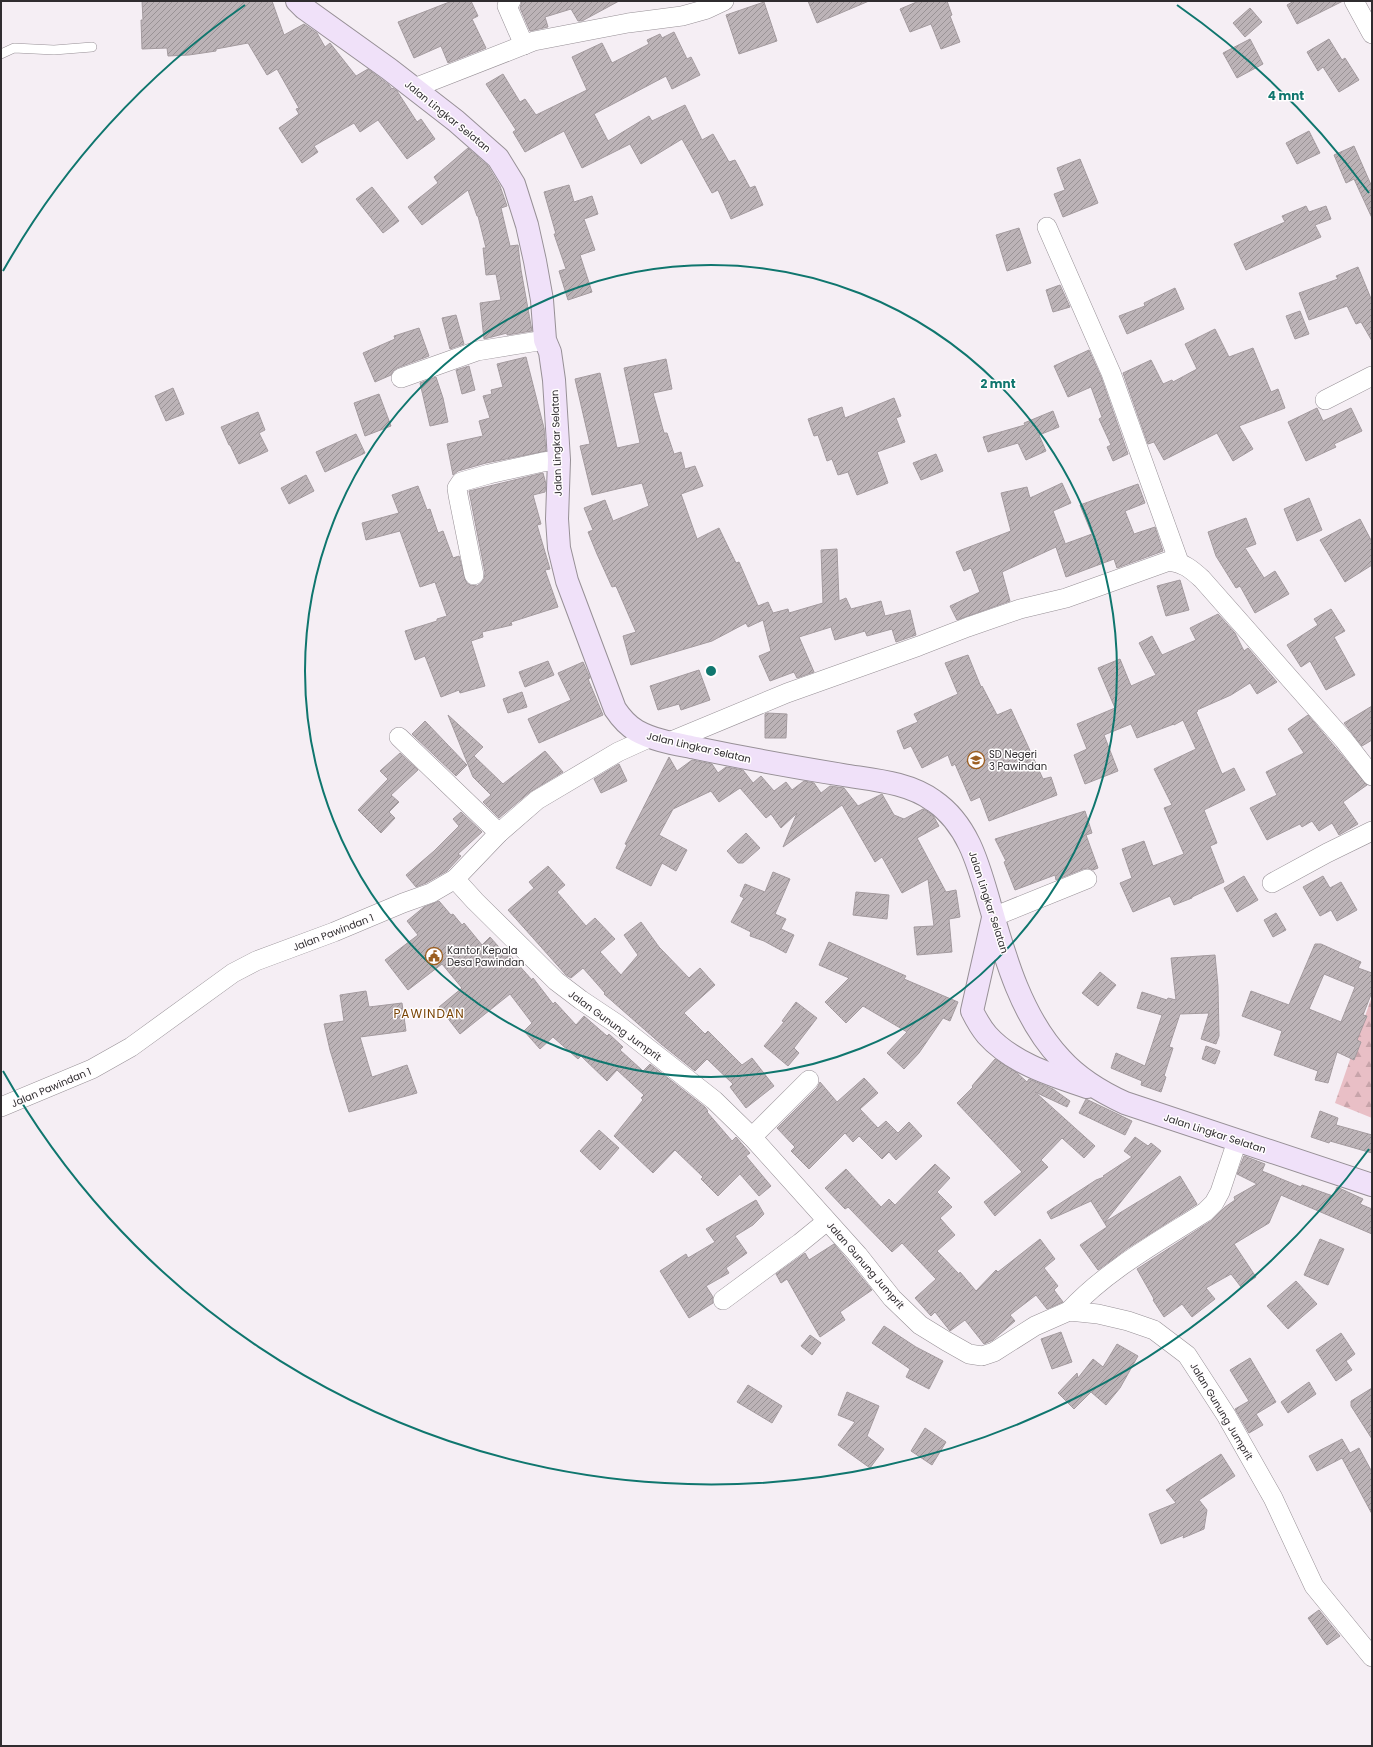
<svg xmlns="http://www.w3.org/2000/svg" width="1373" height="1747" font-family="Poppins,sans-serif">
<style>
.forest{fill:url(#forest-firs)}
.building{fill:url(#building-hatch);stroke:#a49b9f;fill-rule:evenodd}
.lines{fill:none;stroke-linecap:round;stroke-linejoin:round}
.lane-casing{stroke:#979096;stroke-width:10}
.street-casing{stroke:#979096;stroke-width:20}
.secondary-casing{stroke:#979096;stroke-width:24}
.lane{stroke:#fff;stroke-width:9}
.street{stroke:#fff;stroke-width:19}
.secondary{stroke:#f0e1f9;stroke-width:22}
.ring{fill:none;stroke:#0f766e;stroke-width:2}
.labels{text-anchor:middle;stroke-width:3;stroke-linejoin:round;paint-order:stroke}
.street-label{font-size:10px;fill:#2f2c2f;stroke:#fffdfe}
.poi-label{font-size:10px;fill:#2f2c2f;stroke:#fffdfe;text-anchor:start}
.quarter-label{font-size:12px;letter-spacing:1px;fill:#794404;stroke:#fffdfe}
.centre{fill:#0f766e;stroke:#fffdfe;stroke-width:2}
.ring-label{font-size:12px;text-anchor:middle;font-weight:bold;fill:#0f766e;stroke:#fffdfe;stroke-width:3;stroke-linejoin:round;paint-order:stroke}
</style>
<defs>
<pattern id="forest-firs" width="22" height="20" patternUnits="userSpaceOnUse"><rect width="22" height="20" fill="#e9bfc6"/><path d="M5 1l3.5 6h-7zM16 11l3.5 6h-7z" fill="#c8a4aa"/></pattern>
<pattern id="building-hatch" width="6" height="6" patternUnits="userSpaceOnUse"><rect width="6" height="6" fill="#bcb3b7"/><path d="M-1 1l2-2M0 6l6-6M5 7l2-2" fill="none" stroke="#999295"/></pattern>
</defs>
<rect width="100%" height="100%" fill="#f5eef4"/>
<!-- forest -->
<polygon class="forest" points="1372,996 1372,1118 1335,1103"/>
<!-- building -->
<g class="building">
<polygon points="142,1 272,1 284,35 304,24 317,33 325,47 330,43 356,76 368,69 389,85 392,89 393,88 397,91 417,122 421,119 435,139 407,159 378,120 360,132 354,123 314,146 318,152 302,163 279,128 299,114 296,109 299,108 277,69 267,75 248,43 216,49 216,51 189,55 168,56 167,48 142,49 141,20 143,20"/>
<polygon points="452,1 471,1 478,16 472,19 486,48 448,63 441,46 414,58 398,22"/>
<polygon points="522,1 619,1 582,21 578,21 571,9 545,17 548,27 530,31 520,8"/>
<polygon points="808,1 869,1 817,23"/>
<polygon points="919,1 947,1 952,15 950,16 960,42 941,49 931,24 910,32 900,9"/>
<polygon points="1294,1 1343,1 1297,24 1287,5"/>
<polygon points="764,2 777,41 739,54 726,15"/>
<polygon points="1250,8 1262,22 1245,37 1233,23"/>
<polygon points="674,32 687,59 691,57 700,75 672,89 666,76 594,114 608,141 649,116 652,121 685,105 702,140 713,134 729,162 735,160 750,188 755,186 763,205 731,219 718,190 712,193 682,139 641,164 630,144 582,168 564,131 525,152 513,132 516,130 486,84 503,74 520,102 525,99 536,115 587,90 572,57 602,43 612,63 649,44 647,40 660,34 662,38"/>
<polygon points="1250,39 1263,64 1237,78 1223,53"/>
<polygon points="1329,39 1342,60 1345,58 1359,80 1339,92 1323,67 1318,71 1307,52"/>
<polygon points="1309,131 1320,153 1297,164 1286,143"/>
<polygon points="1354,146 1372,187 1372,218 1354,179 1346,183 1334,155"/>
<polygon points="468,148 488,166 500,186 507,206 501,208 510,246 518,245 521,270 532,331 507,335 507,333 484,339 480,303 501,300 496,274 486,275 483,248 486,248 478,216 477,216 468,190 422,225 408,207 438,183 434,177"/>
<polygon points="1080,159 1098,203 1063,217 1054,194 1065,190 1057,168"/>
<polygon points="569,185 574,202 592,196 598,214 584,219 595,250 580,255 592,292 568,300 559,271 566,269 554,234 556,234 544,192"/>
<polygon points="372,187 399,221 383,233 356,199"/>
<polygon points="1306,206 1309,212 1326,206 1331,219 1315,225 1321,237 1246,270 1234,244 1285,222 1282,216"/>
<polygon points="1019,228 1031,263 1007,271 996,235"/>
<polygon points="1358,267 1372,301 1372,341 1361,322 1356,324 1347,306 1309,320 1299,293 1338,279 1336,276"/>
<polygon points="1060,285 1070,307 1053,312 1046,290"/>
<polygon points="1175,288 1184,309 1127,334 1119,316 1145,306 1144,303"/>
<polygon points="1300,311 1309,334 1295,339 1286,316"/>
<polygon points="456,315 464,344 450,349 442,318"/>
<polygon points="419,328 429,356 397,368 393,371 391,375 375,382 363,353 395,339 394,336"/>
<polygon points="1215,329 1229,357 1253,348 1271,392 1278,389 1285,408 1239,426 1253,449 1233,461 1217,433 1164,460 1154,442 1148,444 1123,373 1151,360 1163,384 1172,380 1173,382 1197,369 1185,344"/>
<polygon points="1089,350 1101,377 1128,454 1113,461 1107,447 1111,445 1099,419 1102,417 1091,387 1068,397 1054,366"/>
<polygon points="526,357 544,428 546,451 486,463 458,471 453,475 447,444 483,436 479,421 490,418 483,396 492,394 491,390 503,387 497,364"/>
<polygon points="666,359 672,389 653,393 664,433 667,433 674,454 681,452 685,469 695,466 703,486 681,494 697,539 719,528 736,563 739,562 758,606 768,602 773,613 788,609 789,613 823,603 821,550 837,549 839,601 846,598 851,609 881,601 885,616 910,610 916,635 896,642 892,629 867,636 865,631 835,640 831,627 799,637 814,672 797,678 794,672 770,681 759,656 771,651 763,620 748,627 746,623 712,641 631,665 623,636 636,632 616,586 612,587 597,554 588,532 593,530 584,508 605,500 613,521 649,506 642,483 592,495 580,446 590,444 575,379 600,373 617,448 640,443 624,368"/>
<polygon points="469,366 475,390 462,394 456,370"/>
<polygon points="436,377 443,398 448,422 430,426 420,383"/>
<polygon points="173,388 184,414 166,421 155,396"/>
<polygon points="379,394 391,426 365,436 354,403"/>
<polygon points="894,398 901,416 896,418 905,442 877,452 888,483 857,495 848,472 838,475 832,459 827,461 818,435 814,436 808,419 842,407 845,418"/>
<polygon points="1317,408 1323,421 1351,408 1362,431 1334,444 1336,447 1306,461 1288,422"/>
<polygon points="1053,411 1059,427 1039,435 1046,451 1026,460 1018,443 988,452 983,437 1025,425 1024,423"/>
<polygon points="258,412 265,430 259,433 268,451 239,464 230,445 229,445 221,427"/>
<polygon points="356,434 365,453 325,472 316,452"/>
<polygon points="936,454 943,471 921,480 913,463"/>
<polygon points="543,473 546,484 545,492 533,495 541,524 537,525 550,569 545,570 558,607 511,622 512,625 482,632 483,637 471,641 485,686 460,693 459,690 441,697 425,656 415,660 405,631 437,621 437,619 447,616 435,582 420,587 400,531 366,540 362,523 399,513 392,495 418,486 427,510 430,509 438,533 443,531 453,558 459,556 466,582 470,585 477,586 481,583 484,579 485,573 469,491"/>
<polygon points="306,475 314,491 289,504 281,488"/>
<polygon points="1062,483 1071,503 1053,511 1065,543 1062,545 1092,534 1080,505 1138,484 1145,503 1125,511 1134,534 1155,527 1163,551 1117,568 1114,559 1066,577 1056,547 1002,572 1010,601 957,620 950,606 980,592 971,568 964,571 956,552 1011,531 1001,493 1027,487 1030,498"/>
<polygon points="1309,498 1322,530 1297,541 1284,509"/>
<polygon points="1246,518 1256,544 1245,548 1264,578 1275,571 1289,594 1255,613 1240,586 1236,588 1216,556 1208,532"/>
<polygon points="1360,519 1372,542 1372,565 1345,582 1320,540"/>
<polygon points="1180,580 1189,610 1166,616 1157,586"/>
<polygon points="1331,609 1345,631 1334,637 1355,675 1326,690 1310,661 1301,667 1287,645 1318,625 1314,619"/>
<polygon points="1218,614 1235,633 1244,651 1248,648 1277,682 1257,694 1250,683 1231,695 1197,710 1198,711 1196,712 1222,774 1234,768 1245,790 1204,810 1217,843 1210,846 1224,882 1192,897 1192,898 1174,905 1170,896 1133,912 1120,883 1132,878 1122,849 1144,841 1153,866 1184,854 1164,808 1172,805 1154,769 1196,749 1183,720 1174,725 1174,724 1137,738 1131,724 1104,735 1118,771 1085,784 1074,755 1087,749 1077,724 1115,708 1098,668 1120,659 1131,686 1156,675 1139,643 1152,636 1162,655 1196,640 1190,628"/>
<polygon points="968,655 981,687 982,686 997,715 1011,709 1043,779 1051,777 1057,795 989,821 980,797 971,801 955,764 952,766 948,755 922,768 911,746 904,749 897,731 918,722 914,714 958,694 945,663"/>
<polygon points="548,661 554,675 525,687 519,672"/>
<polygon points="583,662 590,678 588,679 603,715 539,743 528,719 571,700 558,673"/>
<polygon points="699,670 710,700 681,710 679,704 658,710 650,686"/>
<polygon points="522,692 527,707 508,713 503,699"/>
<polygon points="1372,706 1372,740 1362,746 1344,723"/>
<polygon points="767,713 787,714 786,738 765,738 765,714"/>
<polygon points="448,715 483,747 474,756 503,784 545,751 563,772 530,792 499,818 483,802 491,795 473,777"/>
<polygon points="1308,715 1367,785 1343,802 1358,824 1339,835 1332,823 1319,831 1312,821 1302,827 1300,824 1267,840 1250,808 1277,795 1266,772 1304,753 1288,729"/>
<polygon points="425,721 467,765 456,776 412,734"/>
<polygon points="400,753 418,770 391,795 399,802 389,812 395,818 381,833 358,810 388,779 380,771"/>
<polygon points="669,757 677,771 692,760 712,764 718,773 726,767 743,770 753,783 761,776 774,791 786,782 792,790 804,781 814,783 821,793 830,786 844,788 858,806 882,794 894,815 904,819 923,809 927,811 934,817 939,826 917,838 946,892 956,890 960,917 949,919 952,952 917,955 914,927 934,926 928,879 902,893 882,857 875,862 842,805 783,847 797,813 781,828 771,814 766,818 740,788 719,802 711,791 673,809 659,835 687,850 676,871 662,863 651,886 616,868 627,845 625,844"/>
<polygon points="619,764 627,781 601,793 594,779"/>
<polygon points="1085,811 1092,833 1086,835 1098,868 1093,870 1088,868 1083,869 1056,880 1055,875 1015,890 1004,862 1006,861 995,839"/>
<polygon points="461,812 482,832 458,854 461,856 447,871 426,883 416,887 406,875 434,851 459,826 453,819"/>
<polygon points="746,833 760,848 743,863 738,863 727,851"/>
<polygon points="548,866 565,885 557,892 586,926 595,918 615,939 600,952 621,975 638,955 624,935 641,922 659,947 689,978 700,968 715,985 684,1013 705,1034 708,1031 742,1065 752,1058 774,1086 746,1108 730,1087 733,1084 707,1059 695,1071 661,1044 604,994 605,993 583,968 571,978 566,975 508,910 534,888 529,882"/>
<polygon points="773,872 790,879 775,914 786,919 781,929 794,935 786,953 764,941 750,936 751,932 731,922 744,898 740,896 745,884 765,892"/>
<polygon points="1244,876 1258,900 1237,912 1224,888"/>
<polygon points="1323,876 1330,888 1341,882 1357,910 1337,921 1331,910 1320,916 1303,887"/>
<polygon points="856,892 889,895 887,919 853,915"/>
<polygon points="439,901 451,915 453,914 462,925 464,923 482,945 490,937 506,955 508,953 532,980 533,978 553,1004 555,1002 576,1025 584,1016 607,1036 609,1034 623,1047 620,1050 643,1071 650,1064 705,1107 708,1111 707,1112 732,1141 736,1137 750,1153 746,1156 771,1186 759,1196 740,1174 718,1196 701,1179 703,1177 675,1150 653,1173 614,1136 643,1100 641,1098 644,1095 617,1070 607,1081 581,1056 578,1059 553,1037 540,1049 524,1031 532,1023 510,994 460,1034 439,1007 462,988 442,964 408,990 385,960 418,935 407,921 424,907"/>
<polygon points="1276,913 1286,930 1273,937 1264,920"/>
<polygon points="829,942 906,976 904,979 958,1002 950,1021 943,1018 919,1053 904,1069 887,1053 907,1032 863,1006 846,1023 825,1002 849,978 819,965"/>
<path d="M1315,944H1321L1361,962L1358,968L1372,973V992L1363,1015L1367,1016L1357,1040L1361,1042L1354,1060L1337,1052L1328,1083L1315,1080L1318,1071L1274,1055L1282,1031L1242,1016L1251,991L1289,1005ZM1324,974L1355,987L1341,1022L1309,1009Z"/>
<polygon points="1215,955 1218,986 1219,1036 1216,1044 1201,1039 1209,1013 1180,1014 1169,1047 1173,1048 1164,1076 1166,1077 1161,1092 1141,1085 1142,1081 1111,1068 1116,1053 1145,1066 1162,1015 1137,1008 1142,992 1167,1000 1168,998 1176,1000 1171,958"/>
<polygon points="1100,972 1116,985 1098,1006 1082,993"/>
<polygon points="366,991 369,1007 402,1003 406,1031 360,1037 372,1077 407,1065 417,1093 349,1112 330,1050 324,1024 344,1021 340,995"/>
<polygon points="796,1002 817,1018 794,1048 799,1053 788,1066 764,1046 784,1022 782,1021"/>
<polygon points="1206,1046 1220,1051 1215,1064 1202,1059"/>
<polygon points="995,1059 1016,1072 1027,1082 1029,1079 1053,1089 1070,1101 1067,1107 1035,1092 1095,1146 1084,1158 1062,1138 1041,1160 1048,1167 995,1216 984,1202 1022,1172 957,1103 973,1087 972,1086"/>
<polygon points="864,1078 878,1093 860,1109 878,1128 886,1121 898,1133 909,1122 922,1136 896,1160 889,1152 882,1159 859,1136 853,1142 845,1133 809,1169 791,1151 795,1147 777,1128 817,1088 820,1082 837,1102"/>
<polygon points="1086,1099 1132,1121 1125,1135 1079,1113"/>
<polygon points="1320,1111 1338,1118 1336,1125 1372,1135 1372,1153 1330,1141 1329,1143 1311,1137"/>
<polygon points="599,1130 619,1148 600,1170 580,1151"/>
<polygon points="1135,1137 1148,1146 1151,1143 1161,1151 1105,1222 1180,1176 1197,1204 1128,1248 1098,1270 1080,1245 1107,1227 1091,1201 1051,1219 1047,1212 1096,1180 1104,1177 1103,1176 1132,1157 1124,1151"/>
<polygon points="1244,1156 1265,1164 1262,1171 1301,1187 1302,1185 1333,1196 1337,1187 1363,1199 1360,1204 1372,1209 1372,1234 1281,1195 1269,1223 1234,1244 1256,1277 1241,1287 1231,1274 1206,1288 1215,1299 1192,1317 1182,1304 1164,1317 1153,1300 1154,1299 1137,1269 1211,1221 1225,1207 1235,1200 1234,1197 1257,1184 1237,1174"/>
<polygon points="935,1164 950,1178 937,1192 952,1207 940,1218 955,1235 937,1251 959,1274 960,1272 976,1291 996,1270 998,1272 1040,1239 1055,1259 1044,1268 1058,1286 1054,1290 1063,1302 1047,1309 1036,1295 1010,1315 1015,1321 993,1340 984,1344 965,1320 950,1331 935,1312 931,1316 915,1298 936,1279 902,1243 892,1252 848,1207 845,1209 825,1188 846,1169 881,1207 889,1199 895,1205"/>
<polygon points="756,1200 764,1214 753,1225 735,1236 747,1253 726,1268 729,1273 706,1286 713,1297 713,1303 689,1318 660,1271 686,1254 688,1258 715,1242 706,1229"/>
<polygon points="1320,1239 1344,1249 1328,1285 1304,1275"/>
<polygon points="834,1244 872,1290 840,1312 845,1320 820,1337 787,1279 781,1283 776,1274 805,1253 809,1260"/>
<polygon points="1296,1281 1317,1304 1288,1329 1267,1306"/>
<polygon points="884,1326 916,1347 943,1361 929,1389 906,1377 910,1369 872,1343"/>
<polygon points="1061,1332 1072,1362 1052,1369 1041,1339"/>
<polygon points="1341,1333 1355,1354 1346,1361 1352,1370 1336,1381 1316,1350"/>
<polygon points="810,1335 821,1343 812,1355 801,1346"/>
<polygon points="1117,1344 1138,1356 1120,1388 1106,1405 1091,1392 1074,1409 1058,1393 1077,1373 1078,1378 1093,1359 1103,1367"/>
<polygon points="1250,1358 1276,1402 1256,1414 1263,1425 1249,1433 1235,1409 1249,1401 1230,1370"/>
<polygon points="1309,1382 1316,1394 1288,1413 1281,1402"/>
<polygon points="748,1385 782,1406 772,1423 737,1402"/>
<polygon points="1372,1388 1372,1439 1351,1406 1351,1401"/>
<polygon points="847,1392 879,1406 867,1436 884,1449 870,1468 838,1445 855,1422 838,1415"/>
<polygon points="925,1428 946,1442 932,1465 911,1451"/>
<polygon points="1342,1439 1350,1453 1359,1448 1372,1472 1372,1514 1342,1458 1317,1471 1309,1456"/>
<polygon points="1221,1454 1235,1476 1199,1500 1207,1510 1204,1529 1183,1538 1184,1535 1161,1544 1149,1514 1176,1503 1166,1490"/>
<polygon points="1319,1610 1340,1636 1327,1645 1308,1618"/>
</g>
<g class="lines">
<!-- lane casing -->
<g class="lane-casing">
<polyline id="lane" points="1,54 14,48 54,50 92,47"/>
</g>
<!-- street casing -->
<g class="street-casing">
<g id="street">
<polyline points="511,1 507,6 524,45"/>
<polyline points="1354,1 1372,34"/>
<polyline points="414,88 534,41 628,23 682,16 707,9 724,1"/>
<polyline points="1047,227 1111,373 1179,562"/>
<polyline points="401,378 477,351 545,340"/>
<polyline points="1325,400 1372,376"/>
<polyline points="474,575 458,495 457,488 461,482 489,474 543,462 559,460"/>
<polyline points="399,737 499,833"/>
<path d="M669,742L787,693L919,646L968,627L1020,609L1066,598L1169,561C1184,563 1191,569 1202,579L1344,740L1372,776"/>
<polyline points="455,879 475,901 556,981 581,1000 617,1024 714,1100 752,1137 858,1255 892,1298 920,1325 946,1341 969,1354 982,1356 994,1352 1035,1326 1069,1311 1098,1314 1128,1321 1154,1330 1187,1355 1226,1415 1273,1498 1314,1586 1372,1657"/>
<polyline points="1272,883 1327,853 1372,831"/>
<polyline points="993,917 1087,879"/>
<polyline points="1,1107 92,1069 131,1047 233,973 256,961 334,932 403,903 431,893 455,879 499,833 537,800 618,752 651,737"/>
<polyline points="752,1137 809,1080"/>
<polyline points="723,1300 800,1243 827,1221"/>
<path d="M1069,1311C1107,1270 1158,1242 1205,1212L1214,1203L1220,1192L1237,1141"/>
</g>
</g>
<!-- secondary casing -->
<g class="secondary-casing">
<g id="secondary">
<path d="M297,1L304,8L389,69L456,121L498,158L514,184L527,225L535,261L542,300L545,340L550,352L554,380L559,460L557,519L559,548L567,581L615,709C621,718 628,726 637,731C655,741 677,744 696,748C744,758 794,767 843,775C873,780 908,782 934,801C969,825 979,867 990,905C1005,958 1022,1018 1061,1059C1079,1079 1101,1092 1125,1103L1372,1185"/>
<path d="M993,918L972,1011C976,1019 981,1028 987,1035C1012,1063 1051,1075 1087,1087"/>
</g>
</g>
<!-- lane -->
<use href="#lane" class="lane"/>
<!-- street -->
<use href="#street" class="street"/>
<!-- secondary -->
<use href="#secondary" class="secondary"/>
</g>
<!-- distance rings -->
<g class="ring">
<circle cx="711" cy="671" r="406"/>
<path d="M1369 1149A813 813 0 0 1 3 1071M3 271A813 813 0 0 1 245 5M1177 5A813 813 0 0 1 1369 193"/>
</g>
<!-- icons -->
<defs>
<g id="school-ring" transform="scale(0.9)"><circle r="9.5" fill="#fffdfe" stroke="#9c5f22" stroke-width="1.5"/><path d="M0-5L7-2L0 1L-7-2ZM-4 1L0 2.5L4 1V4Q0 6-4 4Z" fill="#9c5f22"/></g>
<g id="civic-ring" transform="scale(0.9)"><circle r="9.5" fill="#fffdfe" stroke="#9c5f22" stroke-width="1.5"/><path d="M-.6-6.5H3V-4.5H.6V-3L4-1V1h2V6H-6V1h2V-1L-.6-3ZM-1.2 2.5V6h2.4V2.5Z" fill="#9c5f22"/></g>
</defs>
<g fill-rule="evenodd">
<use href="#school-ring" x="976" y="760"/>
<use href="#civic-ring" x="434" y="956"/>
</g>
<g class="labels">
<!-- street labels -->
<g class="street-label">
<text transform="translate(448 116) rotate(39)" y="4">Jalan Lingkar Selatan</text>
<text transform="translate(556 443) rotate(-92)" y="4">Jalan Lingkar Selatan</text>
<text transform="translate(699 747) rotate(13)" y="4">Jalan Lingkar Selatan</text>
<text transform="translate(989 902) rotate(72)" y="4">Jalan Lingkar Selatan</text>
<text transform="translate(333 932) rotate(-21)" y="4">Jalan Pawindan 1</text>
<text transform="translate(615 1025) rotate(36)" y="4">Jalan Gunung Jumprit</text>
<text transform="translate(51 1087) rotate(-23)" y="4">Jalan Pawindan 1</text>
<text transform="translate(1215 1133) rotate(18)" y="4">Jalan Lingkar Selatan</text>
<text transform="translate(866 1265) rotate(49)" y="4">Jalan Gunung Jumprit</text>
<text transform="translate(1222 1411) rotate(59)" y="4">Jalan Gunung Jumprit</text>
</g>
<!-- poi labels -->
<g class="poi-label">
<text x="989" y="758">SD Negeri<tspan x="989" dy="12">3 Pawindan</tspan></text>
<text x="447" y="954">Kantor Kepala<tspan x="447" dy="12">Desa Pawindan</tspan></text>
</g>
<!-- quarter labels -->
<g class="quarter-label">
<text x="429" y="1018">PAWINDAN</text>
</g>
</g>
<circle cx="711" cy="671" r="6" class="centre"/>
<g class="ring-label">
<text x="1286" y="100">4 mnt</text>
<text x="998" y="388">2 mnt</text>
</g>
<!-- border -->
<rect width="1373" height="1747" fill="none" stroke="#2f2c2f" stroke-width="4"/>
</svg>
